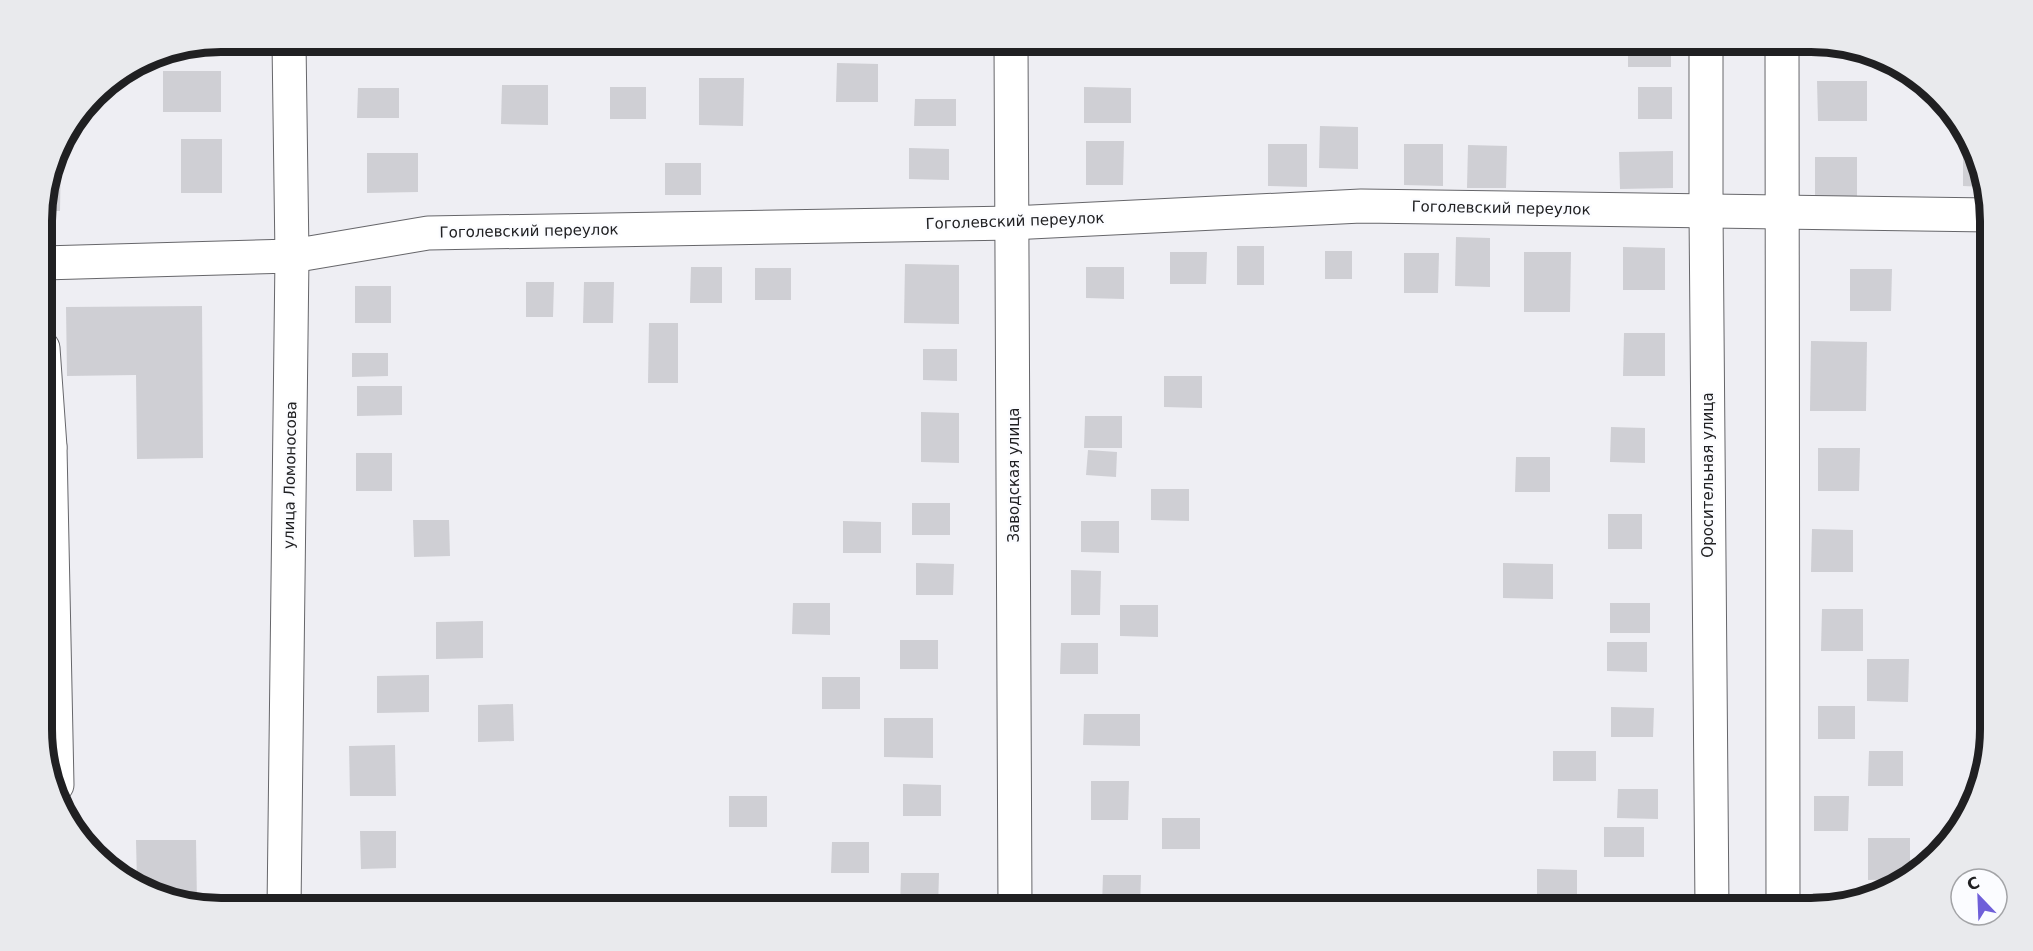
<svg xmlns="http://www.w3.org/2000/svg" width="2033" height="951" font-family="'DejaVu Sans',sans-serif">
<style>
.building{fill:#cfcfd4}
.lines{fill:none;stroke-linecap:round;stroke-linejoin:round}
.minor-casing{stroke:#66666a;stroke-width:35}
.major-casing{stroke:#66666a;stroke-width:35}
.minor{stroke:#fff;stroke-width:33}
.major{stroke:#fff;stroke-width:33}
.labels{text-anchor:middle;stroke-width:4.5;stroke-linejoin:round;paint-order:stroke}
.street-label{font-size:15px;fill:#202022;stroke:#fbfcff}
.rim{fill:none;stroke:#202022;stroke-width:8}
</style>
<rect width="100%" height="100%" fill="#eeeef3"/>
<!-- building -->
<g class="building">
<polygon points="220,42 220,50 185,50 185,49"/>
<rect x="359" y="42" width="41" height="8"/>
<rect x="1082" y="42" width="59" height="8"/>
<rect x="1628" y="42" width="43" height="25"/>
<polygon points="837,63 878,64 878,102 836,102"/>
<rect x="163" y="71" width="58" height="41"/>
<polygon points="699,78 744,78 743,126 699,125"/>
<polygon points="1817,81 1867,81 1867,121 1818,121"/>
<polygon points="502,85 548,85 548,125 501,124"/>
<rect x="610" y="87" width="36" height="32"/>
<polygon points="1084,87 1131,88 1131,123 1084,123"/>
<rect x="1638" y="87" width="34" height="32"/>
<polygon points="358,88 399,88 399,118 357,118"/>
<polygon points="915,99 956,99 956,126 914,126"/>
<polygon points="1320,126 1358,127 1358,169 1319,168"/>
<rect x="181" y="139" width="41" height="54"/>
<polygon points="1086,141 1124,141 1123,185 1086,185"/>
<polygon points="1963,141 1966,141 1985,187 1963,186"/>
<polygon points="1268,144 1307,144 1307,187 1268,186"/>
<polygon points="1404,144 1443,144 1443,186 1404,185"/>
<polygon points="1468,145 1507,146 1506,188 1467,188"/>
<polygon points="909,148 949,149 949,180 909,179"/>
<polygon points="1673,151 1673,188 1620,189 1619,152"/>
<polygon points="367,153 418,153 418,192 367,193"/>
<polygon points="57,154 61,154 60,211 42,211"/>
<polygon points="1815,157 1857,157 1857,196 1815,197"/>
<rect x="665" y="163" width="36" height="32"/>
<polygon points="1456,237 1490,238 1490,287 1455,286"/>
<rect x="1237" y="246" width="27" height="39"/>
<polygon points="1623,247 1665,248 1665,290 1623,290"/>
<rect x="1325" y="251" width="27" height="28"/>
<polygon points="1170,252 1207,252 1206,284 1170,284"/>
<polygon points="1524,252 1571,252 1570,312 1524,312"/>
<polygon points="1404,253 1439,253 1438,293 1404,293"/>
<polygon points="905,264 959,265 959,324 904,323"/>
<polygon points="691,267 722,267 722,303 690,303"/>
<polygon points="1086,267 1124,267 1124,299 1086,298"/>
<rect x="755" y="268" width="36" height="32"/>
<polygon points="1850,269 1892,269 1891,311 1850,311"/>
<polygon points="526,282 554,282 553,317 526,317"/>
<polygon points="584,282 614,282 613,323 583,323"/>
<rect x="355" y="286" width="36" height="37"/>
<polygon points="202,306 203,458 137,459 136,375 67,376 66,307"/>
<polygon points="649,323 678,323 678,383 648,383"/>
<polygon points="1624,333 1665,333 1665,376 1623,376"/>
<polygon points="1811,341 1867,342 1866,411 1810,411"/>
<polygon points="923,349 957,349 957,381 923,380"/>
<polygon points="352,353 388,353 388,376 352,377"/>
<polygon points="1164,376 1202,376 1202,408 1164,407"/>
<polygon points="357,386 402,386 402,415 357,416"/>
<polygon points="921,412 959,413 959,463 921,462"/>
<polygon points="1085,416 1122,416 1122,448 1084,448"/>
<polygon points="1611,427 1645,428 1645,463 1610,462"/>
<polygon points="1818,448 1860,448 1859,491 1818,491"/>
<polygon points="1088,450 1117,452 1116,477 1086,475"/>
<rect x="356" y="453" width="36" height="38"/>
<polygon points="1516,457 1550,457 1550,492 1515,492"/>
<polygon points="1151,489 1189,489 1189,521 1151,520"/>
<rect x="912" y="503" width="38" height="32"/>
<rect x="1608" y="514" width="34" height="35"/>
<polygon points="413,520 449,520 450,556 414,557"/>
<polygon points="843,521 881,522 881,553 843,553"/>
<polygon points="1081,521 1119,521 1119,553 1081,552"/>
<polygon points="1812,529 1853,530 1853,572 1811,572"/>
<polygon points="916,563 954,564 953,595 916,595"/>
<polygon points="1503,563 1553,564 1553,599 1503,598"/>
<polygon points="1071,570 1101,571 1100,615 1071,615"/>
<polygon points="793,603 830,603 830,635 792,634"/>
<rect x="1610" y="603" width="40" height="30"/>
<polygon points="1120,605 1158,605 1158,637 1120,636"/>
<polygon points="1822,609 1863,609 1863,651 1821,651"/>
<polygon points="483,621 483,658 436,659 436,622"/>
<rect x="900" y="640" width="38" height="29"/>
<polygon points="1607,642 1647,642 1647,672 1607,671"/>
<polygon points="1061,643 1098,643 1098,674 1060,674"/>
<polygon points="1867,659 1909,659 1908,702 1867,701"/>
<polygon points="429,675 429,712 377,713 377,676"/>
<rect x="822" y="677" width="38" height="32"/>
<polygon points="513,704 514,741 478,742 478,705"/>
<rect x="1818" y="706" width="37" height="33"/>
<polygon points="1611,707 1654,708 1653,737 1611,737"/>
<polygon points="1084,714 1140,714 1140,746 1083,745"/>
<polygon points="884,718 933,718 933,758 884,757"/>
<polygon points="395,745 396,796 350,796 349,746"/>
<rect x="1553" y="751" width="43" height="30"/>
<polygon points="1869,751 1903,751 1903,786 1868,786"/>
<polygon points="1091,781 1129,781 1128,820 1091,820"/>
<polygon points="903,784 941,785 941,816 903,816"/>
<polygon points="1618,789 1658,789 1658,819 1617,818"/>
<rect x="729" y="796" width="38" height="31"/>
<polygon points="1814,796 1849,796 1848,831 1814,831"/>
<rect x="1162" y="818" width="38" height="31"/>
<rect x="1604" y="827" width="40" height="30"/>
<polygon points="360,831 396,831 396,868 361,869"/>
<polygon points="1868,838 1910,838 1910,879 1868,880"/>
<polygon points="136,840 196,840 197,904 153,895 137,883"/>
<polygon points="832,842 869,842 869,873 831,873"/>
<polygon points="1537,869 1577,870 1577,899 1537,899"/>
<polygon points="901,873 939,873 938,909 900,909"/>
<polygon points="1103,875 1141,875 1140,907 1102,906"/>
<polygon points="1813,893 1848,893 1848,900 1823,909 1813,909"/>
<rect x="831" y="905" width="38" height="4"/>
</g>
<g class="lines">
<!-- minor casing -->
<g class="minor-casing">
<g id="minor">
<polyline points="1706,42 1706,211 1712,909"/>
<polyline points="1782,42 1783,909"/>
<polyline points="43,263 292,256 428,233 1013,223 1361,206 1990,215"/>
<polyline points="43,348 50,447"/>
<polyline points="43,447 50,447 57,785"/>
<polyline points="284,909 292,256 289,42"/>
</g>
</g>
<!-- major casing -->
<g class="major-casing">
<polyline id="major" points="1011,42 1015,909"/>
</g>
<!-- minor -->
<use href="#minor" class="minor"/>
<!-- major -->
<use href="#major" class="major"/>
</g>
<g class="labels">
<!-- street labels -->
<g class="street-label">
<text transform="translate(1501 208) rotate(1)" y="5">Гоголевский переулок</text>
<text transform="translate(1015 221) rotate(-2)" y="5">Гоголевский переулок</text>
<text transform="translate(529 231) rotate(-1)" y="5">Гоголевский переулок</text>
<text transform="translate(290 475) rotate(-89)" y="5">улица Ломоносова</text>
<text transform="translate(1014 475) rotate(-90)" y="5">Заводская улица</text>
<text transform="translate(1708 475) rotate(-90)" y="5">Оросительная улица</text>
</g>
</g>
<!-- crop -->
<path d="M0 0H2033V951H0ZM221 52H1811A169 169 0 0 1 1980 221V729A169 169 0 0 1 1811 898H221A169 169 0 0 1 52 729V221A169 169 0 0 1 221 52Z" fill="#e9eaed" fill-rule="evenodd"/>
<path class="rim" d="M221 52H1811A169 169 0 0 1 1980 221V729A169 169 0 0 1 1811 898H221A169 169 0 0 1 52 729V221A169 169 0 0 1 221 52Z"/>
<!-- north arrow -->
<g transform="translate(1979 897) rotate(337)"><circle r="28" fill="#fbfcff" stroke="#a3a4a7" stroke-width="1.5"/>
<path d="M0-4.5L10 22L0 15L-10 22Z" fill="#6f5fd9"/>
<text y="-9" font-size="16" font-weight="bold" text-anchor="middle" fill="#202022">С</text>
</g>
</svg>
